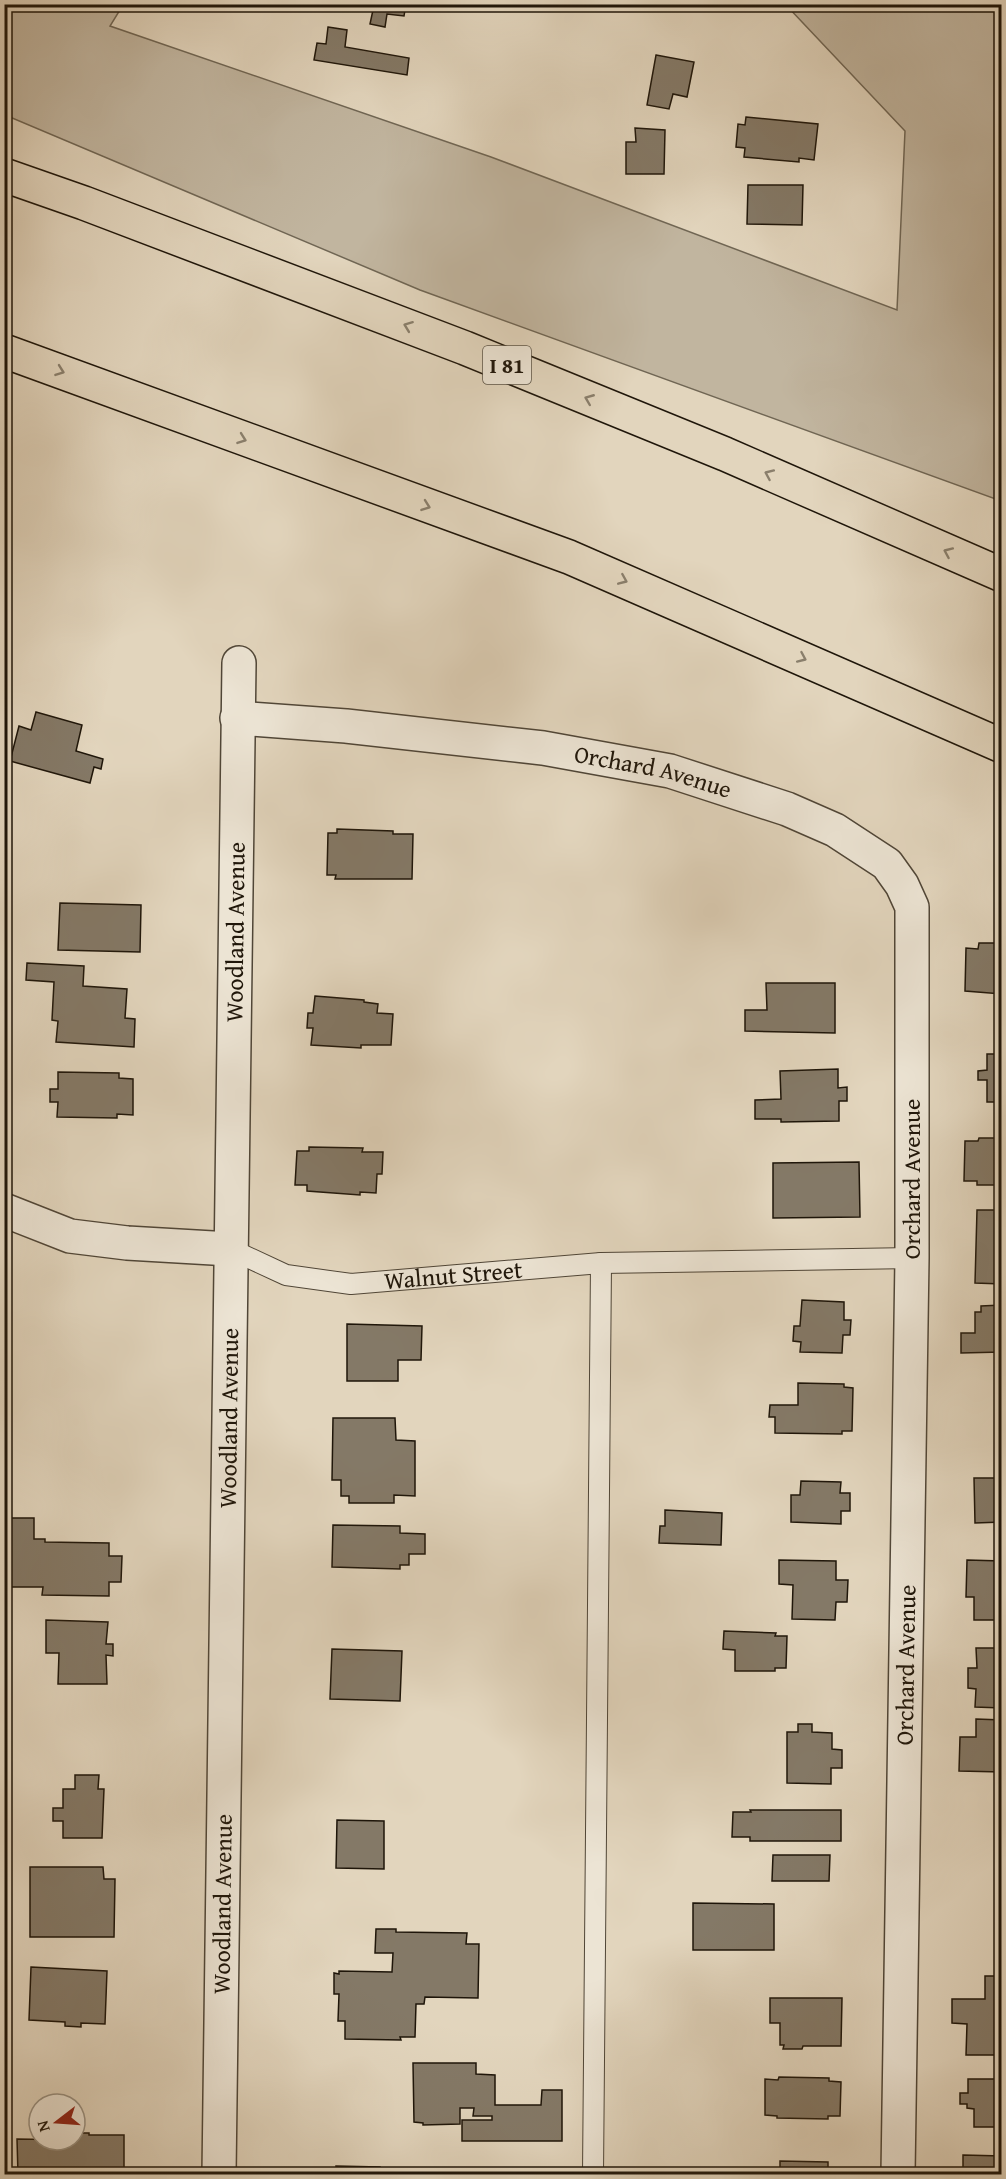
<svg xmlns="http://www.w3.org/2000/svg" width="1006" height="2179" font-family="'Gentium Book Plus',serif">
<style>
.green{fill:#c1b59f;stroke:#706654;stroke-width:1.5}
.building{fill:#847967;stroke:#1f160a;stroke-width:1.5}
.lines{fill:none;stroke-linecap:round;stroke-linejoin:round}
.lane-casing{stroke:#504637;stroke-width:22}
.street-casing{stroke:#504637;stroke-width:36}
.highway-casing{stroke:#1f160a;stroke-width:36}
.lane{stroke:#ece4d4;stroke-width:20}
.street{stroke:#ece4d4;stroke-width:33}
.highway{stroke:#e2d5bd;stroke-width:33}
.oneway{stroke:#8a7f6c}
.labels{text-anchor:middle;stroke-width:5;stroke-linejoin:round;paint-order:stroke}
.shield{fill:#ece4d4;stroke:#5c5447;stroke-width:1.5}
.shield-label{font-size:22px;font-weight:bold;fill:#1f160a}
.street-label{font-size:24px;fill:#1f160a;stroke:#ece4d4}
</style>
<rect width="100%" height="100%" fill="#e2d5bd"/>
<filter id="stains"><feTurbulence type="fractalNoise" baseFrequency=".00333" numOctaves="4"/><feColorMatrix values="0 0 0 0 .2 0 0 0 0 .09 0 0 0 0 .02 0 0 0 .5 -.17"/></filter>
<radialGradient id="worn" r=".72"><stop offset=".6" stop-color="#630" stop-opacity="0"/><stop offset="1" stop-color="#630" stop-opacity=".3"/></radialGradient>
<!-- green -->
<polygon class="green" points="4,5 123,5 110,26 491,157 897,310 905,131 786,5 1001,5 1001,501 420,290 5,115"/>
<!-- building -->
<g class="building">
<polygon points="338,4 406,4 404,16 387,14 385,27 370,24 373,10"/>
<polygon points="328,27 347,30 345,47 409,58 407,75 314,60 317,43 326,44"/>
<polygon points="656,55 694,62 687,97 673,94 669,109 647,105"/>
<polygon points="746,117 818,124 814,160 799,158 799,162 744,157 745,148 736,147 738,124 745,125"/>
<polygon points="635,128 665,130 664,174 626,174 626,142 636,142"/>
<polygon points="748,185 803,185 802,225 747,224"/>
<polygon points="36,712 82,725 76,751 103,759 101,769 94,767 90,783 10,761 19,726 31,730"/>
<polygon points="337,829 393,831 393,834 413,834 412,879 335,879 336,875 327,875 328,833 337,833"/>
<polygon points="60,903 141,905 140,952 58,950"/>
<polygon points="979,943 1002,943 1002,994 965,991 966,948 978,949"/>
<polygon points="27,963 84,966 83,986 127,989 125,1018 135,1019 134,1047 56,1042 58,1021 52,1020 54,982 26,980"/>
<polygon points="766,983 835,983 835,1033 745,1031 745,1010 767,1010"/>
<polygon points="315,996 364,1000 364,1002 378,1004 377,1013 393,1014 391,1045 361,1045 361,1048 311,1045 313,1028 307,1028 308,1013 313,1013"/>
<polygon points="987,1054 1002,1054 1002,1102 987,1102 987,1080 978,1080 978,1071 987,1070"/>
<polygon points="838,1069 838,1088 847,1087 847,1101 839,1101 839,1121 781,1122 781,1119 755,1119 755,1100 781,1099 780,1071"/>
<polygon points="58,1072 119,1073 119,1078 133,1079 133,1115 117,1114 117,1118 57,1117 58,1102 50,1102 50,1089 58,1089"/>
<polygon points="979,1138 1002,1138 1002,1185 977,1185 977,1181 964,1181 965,1141 978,1141"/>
<polygon points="309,1147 363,1148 362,1152 383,1152 382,1174 377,1174 376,1193 360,1192 360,1195 307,1191 307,1185 295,1185 297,1151 309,1151"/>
<polygon points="859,1162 860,1217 773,1218 773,1163"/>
<polygon points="977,1210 1002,1210 1002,1284 975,1283"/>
<polygon points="802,1300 844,1302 844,1320 851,1320 850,1335 843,1335 842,1353 800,1352 801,1342 793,1341 794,1326 800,1326"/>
<polygon points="1002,1305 1002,1352 961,1353 961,1333 975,1333 975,1312 981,1312 981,1306"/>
<polygon points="347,1324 422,1326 421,1360 398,1360 398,1381 347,1381"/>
<polygon points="798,1383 844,1384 844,1387 853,1388 852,1431 842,1431 842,1434 775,1433 775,1417 769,1417 770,1405 798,1405"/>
<polygon points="333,1418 395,1418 396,1440 415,1441 415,1496 394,1495 394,1503 349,1503 349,1496 341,1496 341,1480 332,1480"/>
<polygon points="974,1478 1002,1478 1002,1522 975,1523"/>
<polygon points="801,1481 841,1482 840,1493 850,1493 850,1511 841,1511 841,1524 791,1522 791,1495 800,1495"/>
<polygon points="665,1510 722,1513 721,1545 659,1543 660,1526 665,1526"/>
<polygon points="4,1518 34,1518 34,1539 45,1539 45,1542 109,1543 109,1556 122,1556 121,1582 109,1582 109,1596 42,1595 43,1587 4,1587"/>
<polygon points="333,1525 400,1526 400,1533 425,1534 425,1554 409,1554 409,1565 400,1565 400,1569 332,1567"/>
<polygon points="779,1560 836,1561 836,1580 848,1580 847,1602 836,1602 835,1620 792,1619 793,1585 779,1584"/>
<polygon points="967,1560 1002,1561 1002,1620 974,1620 974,1597 966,1597"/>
<polygon points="46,1620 108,1622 106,1644 113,1644 113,1656 106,1655 107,1684 58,1684 59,1653 46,1653"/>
<polygon points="724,1631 776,1633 775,1636 787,1636 786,1668 775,1668 775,1671 735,1671 735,1650 723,1649"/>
<polygon points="999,1641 1002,1642 1002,1708 975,1707 976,1689 968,1688 968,1668 977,1668 976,1648 999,1648"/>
<polygon points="332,1649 402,1651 400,1701 330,1699"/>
<polygon points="976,1719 1002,1720 1002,1772 959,1771 960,1737 976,1737"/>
<polygon points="798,1724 812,1724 812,1732 832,1733 832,1749 842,1750 842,1768 831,1768 831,1784 787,1783 787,1732 798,1732"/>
<polygon points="75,1775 99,1775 98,1789 104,1789 102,1838 63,1838 63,1821 53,1821 53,1808 63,1808 63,1789 75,1789"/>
<polygon points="750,1810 841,1810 841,1841 750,1841 750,1837 732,1837 733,1812 751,1812"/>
<polygon points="337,1820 384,1821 384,1869 336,1868"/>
<polygon points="773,1855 830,1855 829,1881 772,1881"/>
<polygon points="30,1867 103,1867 104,1879 115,1879 114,1937 30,1937"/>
<polygon points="693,1903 774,1904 774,1950 693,1950"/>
<polygon points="376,1929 396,1929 396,1932 467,1933 466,1944 479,1944 478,1998 425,1997 424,2004 416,2004 415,2037 400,2037 401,2040 345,2039 345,2021 338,2021 339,1994 334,1994 334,1973 339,1974 339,1971 392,1972 393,1953 375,1953"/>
<polygon points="31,1967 107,1971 105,2024 81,2023 81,2027 65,2026 65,2022 29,2020"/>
<polygon points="985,1976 1002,1976 1002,2055 966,2055 967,2024 952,2023 952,1999 985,1999"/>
<polygon points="770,1998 842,1998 841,2046 803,2046 802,2049 783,2049 784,2045 780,2045 780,2023 770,2023"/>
<polygon points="413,2063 476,2063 476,2074 495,2075 495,2105 541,2105 542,2090 562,2090 562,2141 462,2141 462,2120 492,2120 492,2116 473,2116 474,2108 460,2108 460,2124 423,2125 423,2123 414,2122"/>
<polygon points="998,2072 1002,2072 1002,2127 974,2127 974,2109 967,2108 967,2104 960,2104 960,2093 968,2093 968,2079 998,2079"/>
<polygon points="779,2077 829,2078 829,2081 841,2082 840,2116 828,2116 828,2119 777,2118 777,2116 765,2115 765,2079 778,2080"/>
<polygon points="79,2133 89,2133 89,2135 124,2135 124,2174 18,2174 17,2139 75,2140 75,2138 79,2138"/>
<polygon points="963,2155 1002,2156 1002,2174 958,2174 958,2171 963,2171"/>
<polygon points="780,2161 828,2162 828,2174 780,2174"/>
<polygon points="336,2166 380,2167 380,2174 336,2174"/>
</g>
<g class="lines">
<!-- lane casing -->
<g class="lane-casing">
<g id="lane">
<path id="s1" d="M230,1249L286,1275L351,1284L601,1263L912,1258"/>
<polyline points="593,2174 601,1263"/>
</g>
</g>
<!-- street casing -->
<g class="street-casing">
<g id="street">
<path id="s2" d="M237,718L346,726L543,748L670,771L787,809L835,830L887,864L902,885L912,907V1258L898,2174"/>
<polyline points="4,1210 70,1236 127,1243 230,1249"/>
<path id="s3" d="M219,2174L239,663"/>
</g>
</g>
<!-- highway casing -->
<g class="highway-casing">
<g id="highway">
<polyline points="4,175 84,203 465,348 725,454 1002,575"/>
<polyline points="4,351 569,557 1002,746"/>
</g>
</g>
<!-- lane -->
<use href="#lane" class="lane"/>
<!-- street -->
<use href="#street" class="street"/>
<!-- highway -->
<use href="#highway" class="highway"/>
</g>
<!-- one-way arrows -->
<defs><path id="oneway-chevron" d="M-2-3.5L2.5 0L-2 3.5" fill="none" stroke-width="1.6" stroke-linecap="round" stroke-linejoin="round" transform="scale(1.5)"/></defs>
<g class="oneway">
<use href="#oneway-chevron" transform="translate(408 326) rotate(-159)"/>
<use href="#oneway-chevron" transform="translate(60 371) rotate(20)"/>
<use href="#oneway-chevron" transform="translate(589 399) rotate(-158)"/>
<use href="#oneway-chevron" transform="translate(242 439) rotate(20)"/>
<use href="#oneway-chevron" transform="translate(769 474) rotate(-156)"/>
<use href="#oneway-chevron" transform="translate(426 506) rotate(20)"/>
<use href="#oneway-chevron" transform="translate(948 552) rotate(-156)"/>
<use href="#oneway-chevron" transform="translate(623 580) rotate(23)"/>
<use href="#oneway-chevron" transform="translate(802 658) rotate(24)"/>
</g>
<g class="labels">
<!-- shield labels -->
<rect class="shield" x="483" y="346" width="48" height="38" rx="4.5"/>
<g class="shield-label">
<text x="507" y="373">I 81</text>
</g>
<!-- street labels -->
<g class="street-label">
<text dy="8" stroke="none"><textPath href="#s2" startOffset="420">Orchard Avenue</textPath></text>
<text dy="8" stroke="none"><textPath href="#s3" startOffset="1242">Woodland Avenue</textPath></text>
<text transform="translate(912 1179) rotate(-90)" y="8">Orchard Avenue</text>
<text dy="8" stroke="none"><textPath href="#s1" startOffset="230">Walnut Street</textPath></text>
<text dy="8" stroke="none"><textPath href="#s3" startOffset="756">Woodland Avenue</textPath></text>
<text transform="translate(906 1665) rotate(-89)" y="8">Orchard Avenue</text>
<text dy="8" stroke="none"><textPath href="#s3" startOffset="270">Woodland Avenue</textPath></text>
</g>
</g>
<!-- margin -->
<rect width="1006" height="2179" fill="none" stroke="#e2d5bd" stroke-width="24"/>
<rect x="6" y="6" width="994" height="2167" fill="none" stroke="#1f160a" stroke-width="3"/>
<rect x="12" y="12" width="982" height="2155" fill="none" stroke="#1f160a" stroke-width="1.5"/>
<!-- north arrow -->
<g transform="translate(57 2122) rotate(253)"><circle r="28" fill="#ece4d4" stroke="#9a9283" stroke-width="1.5"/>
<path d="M0-4.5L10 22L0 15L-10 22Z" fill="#8f2418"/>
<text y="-9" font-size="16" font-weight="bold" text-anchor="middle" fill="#1f160a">N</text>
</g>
<rect width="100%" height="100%" filter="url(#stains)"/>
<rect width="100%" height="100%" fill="url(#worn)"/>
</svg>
